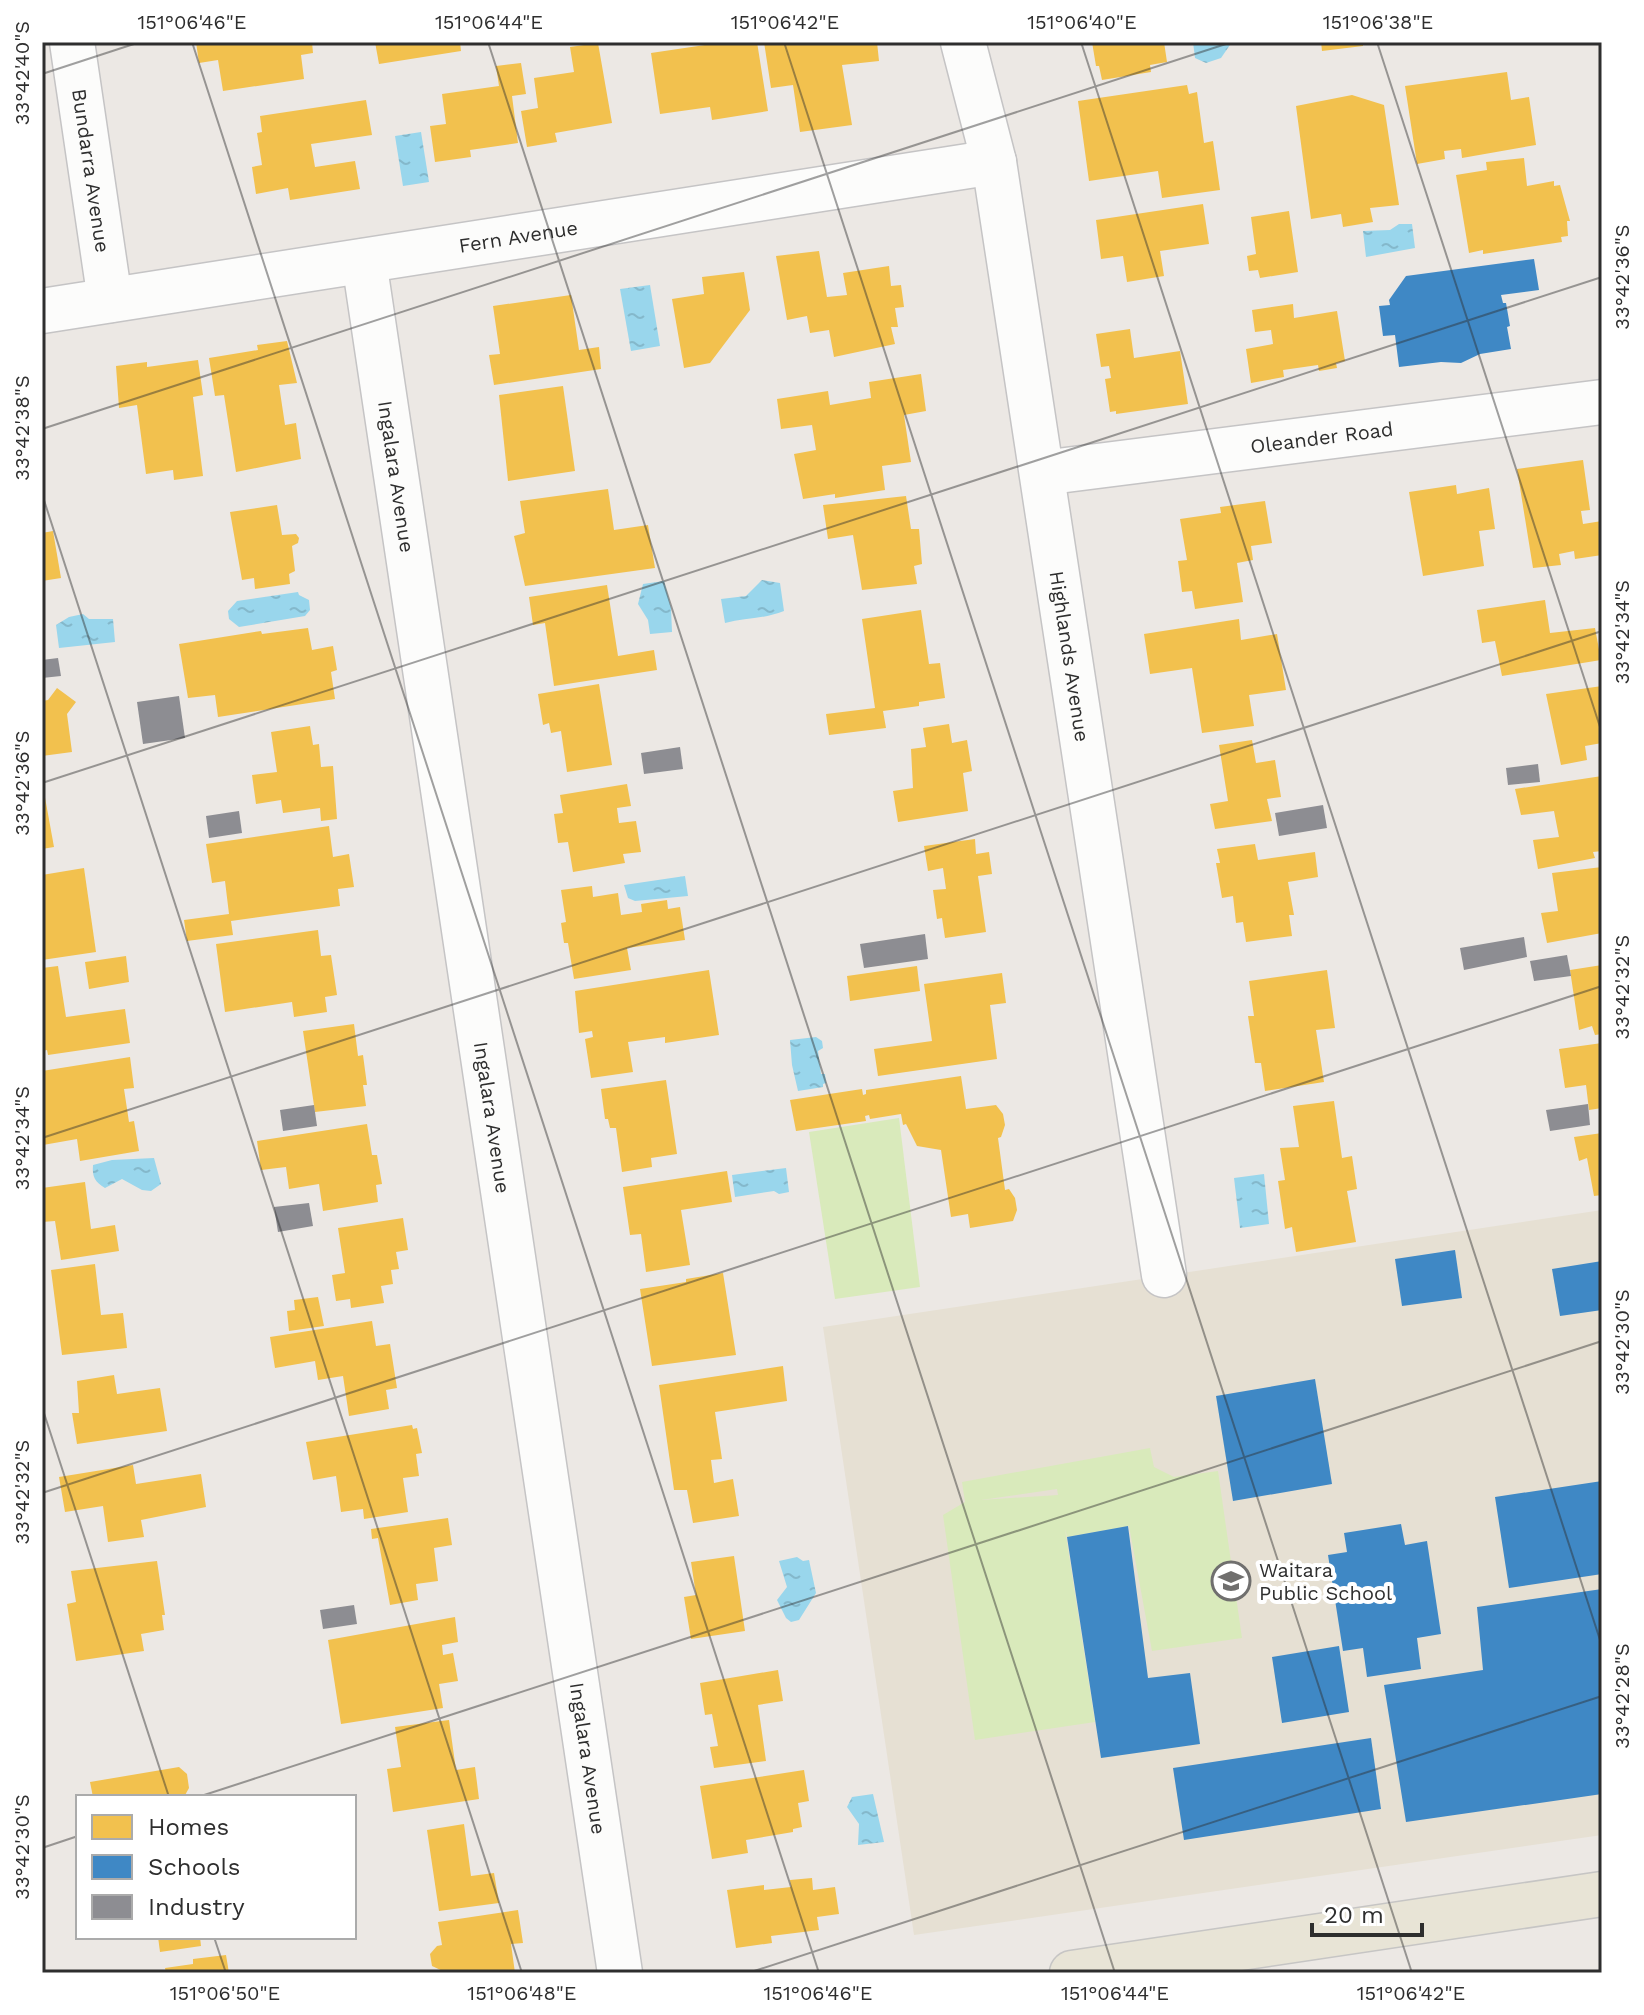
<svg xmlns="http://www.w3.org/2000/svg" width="1644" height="2015" font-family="'Work Sans',sans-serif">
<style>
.education{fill:#e6e0d3}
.pitch{fill:#d9eabb;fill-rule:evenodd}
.water{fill:url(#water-ripples)}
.homes{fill:#f2c14e}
.schools{fill:#3f88c5}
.industry{fill:#8d8d92}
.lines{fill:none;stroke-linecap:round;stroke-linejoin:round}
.minor-casing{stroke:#c5c4c5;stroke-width:47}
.major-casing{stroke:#c6c5c4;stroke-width:47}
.minor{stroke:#fcfcfb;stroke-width:44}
.major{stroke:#e8e4d6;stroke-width:44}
.ticks{fill:none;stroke:#2e2e2e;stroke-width:2;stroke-opacity:0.45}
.labels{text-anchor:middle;stroke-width:8;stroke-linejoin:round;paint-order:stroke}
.street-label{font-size:20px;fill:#2e2e2e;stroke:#fff}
.poi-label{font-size:20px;fill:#2e2e2e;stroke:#fff;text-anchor:start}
.neatline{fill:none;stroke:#2e2e2e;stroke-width:3}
.ticks-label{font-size:20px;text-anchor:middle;fill:#2e2e2e}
</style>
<defs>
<pattern id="water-ripples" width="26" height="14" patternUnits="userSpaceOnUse" patternTransform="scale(2)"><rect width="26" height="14" fill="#99d6ec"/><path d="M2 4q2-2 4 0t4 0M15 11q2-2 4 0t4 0" fill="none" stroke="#84b8cb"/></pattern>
</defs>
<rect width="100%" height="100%" fill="#ece8e4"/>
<!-- education -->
<polygon class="education" points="1602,1210 1602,1835 914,1935 823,1327"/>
<!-- pitch -->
<g class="pitch">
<polygon points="899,1118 920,1287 835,1299 809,1132"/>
<path d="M1150,1448L1154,1467L1174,1477L1218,1471L1242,1638L1152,1651L1129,1526L1067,1537L1065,1529L1095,1722L975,1740L943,1515L965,1502L962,1482ZM1057,1489L1058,1495L981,1500Z"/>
</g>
<!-- water -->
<g class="water">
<polygon points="1193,42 1232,42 1221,58 1206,63 1195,58"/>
<polygon points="421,132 429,182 403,186 395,136"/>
<polygon points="1399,224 1412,224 1415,248 1366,257 1363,231 1390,230"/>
<polygon points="650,285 660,346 631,351 620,289"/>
<path d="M762,580L780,583L784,611C764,619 745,618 725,623L721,599L746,596Z"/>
<polygon points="664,581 671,608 672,632 650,634 648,620 638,604 643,584"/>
<polygon points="298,592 299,595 309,600 310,610 305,616 239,627 229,619 228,611 237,601"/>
<polygon points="83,614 89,619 113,619 115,642 59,648 56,625 69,617"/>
<polygon points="685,876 688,896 635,901 628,898 624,885"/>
<polygon points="816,1037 822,1041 823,1048 818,1051 821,1074 825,1074 826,1083 823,1084 823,1087 798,1091 792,1065 790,1040"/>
<path d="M154,1158L161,1184L151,1191L142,1190L122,1179L105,1188C95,1182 92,1177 93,1165L112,1160Z"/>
<polygon points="786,1168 789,1192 779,1194 774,1191 735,1197 732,1175"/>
<polygon points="1264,1174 1269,1224 1240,1228 1234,1178"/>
<polygon points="797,1557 803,1561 809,1560 816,1593 799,1620 791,1622 786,1618 777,1600 787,1587 779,1561"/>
<polygon points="873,1794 884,1842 858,1845 859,1824 847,1807 852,1797"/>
</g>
<!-- homes -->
<g class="homes">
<polygon points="196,42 312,42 313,53 301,55 304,79 223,91 218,60 199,63"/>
<polygon points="375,42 460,42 461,51 379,64"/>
<polygon points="725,42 757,42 768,111 712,120 710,107 660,114 651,53"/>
<polygon points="764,42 877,42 879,61 842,65 852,125 800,132 793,85 771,88"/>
<polygon points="1092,42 1164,42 1167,62 1150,65 1151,72 1102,80 1099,66 1096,66"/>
<polygon points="1321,42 1363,42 1363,46 1322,51"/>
<polygon points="598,43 612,123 555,133 557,142 527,147 521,111 538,108 534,78 574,72 570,47"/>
<polygon points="521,63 526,94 512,96 518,143 470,150 471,157 435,162 430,126 446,124 442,94 499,86 496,66"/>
<polygon points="1507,72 1511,100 1529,97 1536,145 1462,158 1461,149 1444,151 1445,159 1417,164 1405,86"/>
<polygon points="1187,85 1189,94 1197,92 1204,143 1213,141 1220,190 1162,198 1158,171 1089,181 1078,101"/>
<polygon points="1352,95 1384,105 1399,205 1370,208 1373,222 1343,227 1341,214 1311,219 1296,106"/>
<polygon points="366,100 372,135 311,144 315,167 355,161 360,189 290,200 288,188 256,194 252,167 262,165 257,133 262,132 260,116"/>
<polygon points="1524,158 1527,186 1554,181 1554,186 1560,185 1570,221 1567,221 1568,236 1561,237 1562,242 1483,254 1483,250 1469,253 1456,175 1487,170 1486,162"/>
<polygon points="1203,204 1209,244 1160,251 1164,276 1127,282 1123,256 1101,259 1096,220"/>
<polygon points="1289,211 1298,272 1260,278 1258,270 1249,271 1247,256 1256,254 1251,217"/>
<polygon points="819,251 827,297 847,295 843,273 889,266 891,286 901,285 904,307 895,308 898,327 891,327 895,344 834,357 829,330 810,333 807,316 787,320 776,256"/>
<polygon points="744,272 750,310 710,363 684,368 672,299 704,294 702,277"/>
<polygon points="571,295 579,350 599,347 601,369 494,385 489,355 500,354 493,306"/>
<polygon points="1293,304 1294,318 1337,311 1345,361 1336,363 1337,368 1319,371 1318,365 1283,370 1284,377 1251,383 1246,349 1273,344 1271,330 1255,332 1252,310"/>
<polygon points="1130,329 1134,358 1180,351 1188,404 1116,414 1116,411 1110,412 1105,379 1111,378 1109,366 1101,367 1096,334"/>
<polygon points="287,341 297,383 279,385 285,425 296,423 301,459 236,472 224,395 215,396 209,358 258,350 257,345"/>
<polygon points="198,360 203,395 193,397 203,476 174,480 173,470 146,474 137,405 119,408 116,366 147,362 147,367"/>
<polygon points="921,374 926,411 904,415 911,462 882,466 885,490 835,498 835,494 803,499 794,454 816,450 812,425 781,429 777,399 828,391 830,405 871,398 869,382"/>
<polygon points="563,386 575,471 508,481 499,395"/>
<polygon points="1583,460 1590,510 1581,511 1583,524 1602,521 1602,555 1575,559 1574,551 1559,554 1561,565 1533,568 1517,469"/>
<polygon points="1456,485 1457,494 1489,488 1495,529 1479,531 1484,566 1423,576 1409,492"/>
<polygon points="608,489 614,530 648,525 655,568 525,586 514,536 525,533 520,501"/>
<polygon points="906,496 911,529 919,529 922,564 914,566 917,584 862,590 853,535 828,539 823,505"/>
<polygon points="1265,501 1272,543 1251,546 1253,560 1237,563 1243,602 1195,609 1192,591 1182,592 1178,561 1187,560 1180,519 1221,513 1220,507"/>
<polygon points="277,505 282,535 296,534 299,538 298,543 292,546 295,571 289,574 290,584 255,589 254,578 242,580 230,512"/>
<polygon points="53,531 61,578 42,581 42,533"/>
<polygon points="607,585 618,656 654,650 657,670 554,686 545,623 533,625 529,597"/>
<polygon points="1545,600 1550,633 1595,628 1601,660 1502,676 1495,641 1482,643 1477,610"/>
<polygon points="921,610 929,664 940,663 945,698 919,702 919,706 883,711 886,728 829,735 826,714 875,708 862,619"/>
<polygon points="1239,619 1241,640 1277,634 1286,690 1249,695 1254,726 1202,733 1192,668 1150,674 1144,634"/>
<polygon points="308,628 312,650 333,646 337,670 331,672 335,699 218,717 215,695 188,698 179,644 261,631 262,634"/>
<polygon points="599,684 612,765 567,772 561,731 551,733 549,723 543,725 538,694"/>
<polygon points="1602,686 1602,714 1600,715 1602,743 1585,746 1587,760 1561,765 1546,694"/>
<polygon points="57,688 76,702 67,714 72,752 42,756 42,701 48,700"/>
<polygon points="949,724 952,743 967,740 972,771 963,773 968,811 898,822 893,791 913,788 911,749 926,747 923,728"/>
<polygon points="310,726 313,745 319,744 321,767 333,766 337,819 321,821 320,808 283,813 281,800 256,804 252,775 277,772 271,732"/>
<polygon points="1252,740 1256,763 1275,760 1281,797 1267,799 1272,821 1215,829 1210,804 1228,801 1219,745"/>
<polygon points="1602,776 1602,851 1593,852 1595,858 1538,869 1533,840 1559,837 1554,811 1521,815 1515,789"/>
<polygon points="42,781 54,847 42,849"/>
<polygon points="627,784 631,806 617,808 619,823 636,821 641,852 623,854 625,863 573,872 568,842 558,843 554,814 563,813 560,795"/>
<polygon points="329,826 333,857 349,854 354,887 338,889 340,906 231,921 233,935 187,941 184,920 229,914 225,881 212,883 206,844"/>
<polygon points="975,839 976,854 989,852 992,874 978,876 986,932 945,938 942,918 937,919 933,890 946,889 943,868 928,871 924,846"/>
<polygon points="1255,844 1258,860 1315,852 1318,877 1288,882 1294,915 1289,915 1292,936 1246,942 1243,922 1236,923 1233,896 1222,898 1216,863 1220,863 1217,849"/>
<polygon points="1602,867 1602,933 1547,943 1541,913 1558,911 1552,873"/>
<polygon points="84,868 96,952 42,960 42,875"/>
<polygon points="592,886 593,897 618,893 621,915 642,912 641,904 667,900 668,909 680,907 685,940 627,948 631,970 574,979 568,943 564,943 561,923 566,922 561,890"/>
<polygon points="318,930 321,956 331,955 337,995 325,997 327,1012 294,1017 292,1002 225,1012 216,944"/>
<polygon points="126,956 129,982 89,989 85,962"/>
<polygon points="1602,965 1602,1034 1595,1035 1592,1026 1579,1030 1570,970"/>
<polygon points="58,966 66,1017 125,1009 130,1043 48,1055 47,1050 42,1051 42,968"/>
<polygon points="917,966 920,991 850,1001 847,976"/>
<polygon points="709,970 719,1035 665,1043 665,1037 628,1042 633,1072 591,1078 585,1039 593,1037 592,1031 579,1033 575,991"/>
<polygon points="1327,970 1335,1028 1316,1030 1324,1082 1265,1091 1261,1063 1255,1063 1248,1016 1254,1016 1249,981"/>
<polygon points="1002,973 1006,1003 990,1005 997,1059 878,1076 874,1049 932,1041 924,984"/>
<polygon points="354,1024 358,1056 363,1055 367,1085 363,1085 366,1106 315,1112 303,1031"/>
<polygon points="1602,1043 1602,1108 1589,1110 1586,1085 1565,1088 1559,1049"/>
<polygon points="130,1057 134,1088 124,1089 129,1122 134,1121 139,1151 80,1161 77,1139 43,1145 42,1071"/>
<polygon points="961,1076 966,1109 996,1105 1003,1114 1005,1125 1001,1137 998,1138 1005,1190 1009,1189 1015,1198 1017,1210 1013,1221 970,1228 968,1214 951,1217 941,1150 917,1146 906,1124 903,1125 901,1114 870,1119 869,1115 865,1116 866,1121 796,1131 790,1100 862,1089 863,1095 866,1094 866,1090"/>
<polygon points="666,1080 677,1154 651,1158 652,1167 622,1172 616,1128 610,1128 608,1119 605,1119 601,1089"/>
<polygon points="1334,1101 1342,1158 1352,1156 1357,1189 1347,1191 1356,1242 1296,1252 1292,1227 1285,1229 1278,1181 1285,1180 1280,1148 1299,1147 1293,1106"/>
<polygon points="367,1124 372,1155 377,1155 382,1184 376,1185 378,1202 323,1211 319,1184 289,1189 286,1167 261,1170 257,1141"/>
<polygon points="1602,1133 1602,1195 1594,1196 1587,1158 1579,1161 1574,1137"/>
<polygon points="727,1171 732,1202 681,1210 690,1265 646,1272 641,1234 630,1235 623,1187"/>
<polygon points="85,1182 91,1229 115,1225 119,1251 61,1260 55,1221 42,1222 42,1188"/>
<polygon points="403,1218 408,1250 396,1252 399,1269 391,1270 393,1284 381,1286 384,1303 351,1308 350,1299 336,1301 332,1275 345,1273 338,1228"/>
<polygon points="95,1264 101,1315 123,1313 127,1348 62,1355 51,1270"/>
<polygon points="723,1273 736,1355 652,1366 640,1289 686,1282 686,1279"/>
<polygon points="318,1297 324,1326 289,1331 287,1311 295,1310 294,1300"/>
<polygon points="372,1321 376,1346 390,1344 397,1388 386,1390 389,1409 349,1416 343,1376 318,1380 315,1361 275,1368 270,1337"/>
<polygon points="783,1366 787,1401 715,1412 722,1459 711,1460 714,1483 733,1479 739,1516 693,1523 687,1490 674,1490 659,1385"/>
<polygon points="114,1375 117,1394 160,1388 167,1431 77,1444 72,1413 79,1413 77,1381"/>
<polygon points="412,1425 413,1429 417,1428 422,1453 416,1454 419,1476 403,1478 408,1512 364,1519 363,1509 341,1512 336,1476 313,1480 306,1442"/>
<polygon points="133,1465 136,1484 201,1474 206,1507 141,1520 144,1537 108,1542 103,1506 65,1512 59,1477"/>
<polygon points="448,1518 452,1545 434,1548 438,1581 416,1584 418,1600 390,1605 378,1538 372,1539 371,1529"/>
<polygon points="734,1556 745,1631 691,1639 684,1597 696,1595 691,1562"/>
<polygon points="157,1561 165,1615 162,1615 164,1630 141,1634 144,1651 76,1661 67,1604 76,1602 71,1571"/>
<polygon points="455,1617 458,1642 442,1645 443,1655 453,1653 458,1681 439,1684 443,1708 341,1724 328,1640"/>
<polygon points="778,1670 783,1701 758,1705 766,1761 714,1768 710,1747 718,1746 712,1714 705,1715 700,1683"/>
<polygon points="449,1720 456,1770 475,1767 479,1799 393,1812 387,1769 401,1767 395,1727"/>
<polygon points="179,1767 187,1774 189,1788 184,1797 93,1797 90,1782"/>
<polygon points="804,1770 809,1801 798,1803 802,1827 793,1829 793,1832 746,1840 748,1853 712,1859 700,1786"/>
<polygon points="464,1824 471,1876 494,1873 499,1903 439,1911 427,1830"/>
<polygon points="812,1878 813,1890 835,1887 839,1914 817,1917 819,1930 771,1936 772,1943 736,1948 727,1890 764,1885 764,1890 791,1887 790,1880"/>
<polygon points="518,1910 523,1943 511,1944 515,1973 447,1973 432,1966 430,1954 437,1946 442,1945 438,1922"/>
<polygon points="158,1937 200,1937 201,1946 160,1952"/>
<polygon points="226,1955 229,1973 166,1973 165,1968 193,1964 193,1959"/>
</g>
<!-- schools -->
<g class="schools">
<polygon points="1534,259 1539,290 1501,295 1503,303 1506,303 1510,326 1507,327 1511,349 1480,354 1461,363 1441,362 1399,367 1395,335 1383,336 1379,306 1390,305 1389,300 1406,276"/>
<polygon points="1455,1250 1462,1298 1402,1306 1395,1259"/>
<polygon points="1602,1261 1602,1310 1560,1316 1552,1269"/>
<polygon points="1315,1379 1332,1484 1233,1501 1216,1396"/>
<polygon points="1602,1481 1602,1574 1509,1588 1495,1497"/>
<polygon points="1401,1524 1405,1545 1427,1541 1441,1634 1417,1638 1421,1669 1367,1677 1363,1648 1343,1651 1328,1555 1347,1552 1344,1533"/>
<polygon points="1128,1526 1148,1678 1190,1673 1200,1744 1101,1758 1067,1537"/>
<polygon points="1602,1589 1602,1794 1406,1822 1384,1685 1483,1670 1477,1607"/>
<polygon points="1339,1646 1349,1712 1282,1723 1272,1657"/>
<polygon points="1371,1738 1381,1809 1184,1840 1173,1768"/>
</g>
<!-- industry -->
<g class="industry">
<polygon points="58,658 61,676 42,678 42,660"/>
<polygon points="179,696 185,738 143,744 137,702"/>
<polygon points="680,747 683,769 644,774 641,753"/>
<polygon points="1538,764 1540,782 1508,785 1506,768"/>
<polygon points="1323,805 1327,828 1279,836 1275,813"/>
<polygon points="239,811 242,833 209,838 206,816"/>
<polygon points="925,934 928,959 864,968 860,944"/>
<polygon points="1524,937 1527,957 1464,970 1460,948"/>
<polygon points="1567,955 1571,976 1534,981 1530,961"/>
<polygon points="1588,1104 1590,1125 1550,1131 1546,1110"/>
<polygon points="314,1105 317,1126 283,1131 280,1110"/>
<polygon points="309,1203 313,1226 278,1232 274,1207"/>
<polygon points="354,1605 357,1624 323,1629 320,1610"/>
</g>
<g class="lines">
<!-- minor casing -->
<g class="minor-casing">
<g id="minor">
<path id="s1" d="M72,42L110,300"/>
<path id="s2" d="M963,42L994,162L1164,1275"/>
<path id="s3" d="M364,261L620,1973"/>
<path id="s4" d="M42,311L994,162"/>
<path id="s5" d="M1042,473L1602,402"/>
</g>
</g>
<!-- major casing -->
<g class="major-casing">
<polyline id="major" points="1072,1973 1602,1894"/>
</g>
<!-- minor -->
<use href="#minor" class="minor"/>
<!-- major -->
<use href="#major" class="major"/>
</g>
<!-- ticks -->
<path class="ticks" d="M192,42L819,1973M488,42L1115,1973M784,42L1412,1973M1081,42L1602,1646M1377,42L1602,733M42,74L140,42M42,429L1232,42M42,494L522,1973M42,783L1602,277M42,1138L1602,631M42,1407L169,1797M42,1493L1602,986M198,1797L1602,1341M42,1848L78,1836M214,1937L226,1973M748,1973L1602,1696"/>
<!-- icons -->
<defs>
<g id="school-ring" transform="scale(2)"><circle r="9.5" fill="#fff" stroke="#706f6e" stroke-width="1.5"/><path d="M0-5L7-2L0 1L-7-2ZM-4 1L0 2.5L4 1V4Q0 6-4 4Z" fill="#706f6e"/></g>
</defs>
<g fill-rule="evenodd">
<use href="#school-ring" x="1231" y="1581"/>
</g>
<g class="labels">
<!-- street labels -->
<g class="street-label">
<text dy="7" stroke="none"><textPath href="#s1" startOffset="130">Bundarra Avenue</textPath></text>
<text dy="7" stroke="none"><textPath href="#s4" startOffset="482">Fern Avenue</textPath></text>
<text dy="7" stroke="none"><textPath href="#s5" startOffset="282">Oleander Road</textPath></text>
<text dy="7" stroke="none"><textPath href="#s3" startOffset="218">Ingalara Avenue</textPath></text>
<text dy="7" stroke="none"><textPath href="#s2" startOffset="624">Highlands Avenue</textPath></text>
<text dy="7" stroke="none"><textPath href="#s3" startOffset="866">Ingalara Avenue</textPath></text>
<text dy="7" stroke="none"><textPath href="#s3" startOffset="1514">Ingalara Avenue</textPath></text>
</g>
<!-- poi labels -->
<g class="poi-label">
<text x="1259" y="1577">Waitara<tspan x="1259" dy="23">Public School</tspan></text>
</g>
</g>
<!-- border -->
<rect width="1644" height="2015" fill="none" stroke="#ffffff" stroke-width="88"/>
<!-- legend -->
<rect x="76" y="1795" width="280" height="144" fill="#ffffff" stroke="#ababab" stroke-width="2"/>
<rect x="92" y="1815" width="40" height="24" fill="#f2c14e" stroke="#ababab" stroke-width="2"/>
<text x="148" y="1835" font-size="24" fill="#2e2e2e">Homes</text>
<rect x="92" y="1855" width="40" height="24" fill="#3f88c5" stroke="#ababab" stroke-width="2"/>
<text x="148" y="1875" font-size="24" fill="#2e2e2e">Schools</text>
<rect x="92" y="1895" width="40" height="24" fill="#8d8d92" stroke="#ababab" stroke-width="2"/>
<text x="148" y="1915" font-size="24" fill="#2e2e2e">Industry</text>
<!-- scale -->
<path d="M1312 1923v12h110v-12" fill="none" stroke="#2e2e2e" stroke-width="4"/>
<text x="1324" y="1923" font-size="24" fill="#2e2e2e" stroke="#ffffff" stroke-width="6" paint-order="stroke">20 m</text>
<rect x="44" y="44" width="1556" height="1927" class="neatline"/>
<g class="ticks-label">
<text x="192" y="29">151°06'46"E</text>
<text x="489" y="29">151°06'44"E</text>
<text x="785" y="29">151°06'42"E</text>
<text x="1082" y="29">151°06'40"E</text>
<text x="1378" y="29">151°06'38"E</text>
<text transform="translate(22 73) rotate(-90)" y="7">33°42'40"S</text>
<text transform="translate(1622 277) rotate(-90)" y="7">33°42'36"S</text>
<text transform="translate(22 428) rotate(-90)" y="7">33°42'38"S</text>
<text transform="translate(1622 632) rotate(-90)" y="7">33°42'34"S</text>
<text transform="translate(22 783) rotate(-90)" y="7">33°42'36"S</text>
<text transform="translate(1622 987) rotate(-90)" y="7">33°42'32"S</text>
<text transform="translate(22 1138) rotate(-90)" y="7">33°42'34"S</text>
<text transform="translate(1622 1342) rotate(-90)" y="7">33°42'30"S</text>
<text transform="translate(22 1492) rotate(-90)" y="7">33°42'32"S</text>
<text transform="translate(1622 1696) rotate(-90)" y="7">33°42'28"S</text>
<text transform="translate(22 1847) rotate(-90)" y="7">33°42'30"S</text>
<text x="225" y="2000">151°06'50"E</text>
<text x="522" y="2000">151°06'48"E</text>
<text x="818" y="2000">151°06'46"E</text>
<text x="1115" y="2000">151°06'44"E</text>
<text x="1411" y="2000">151°06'42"E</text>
</g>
</svg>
